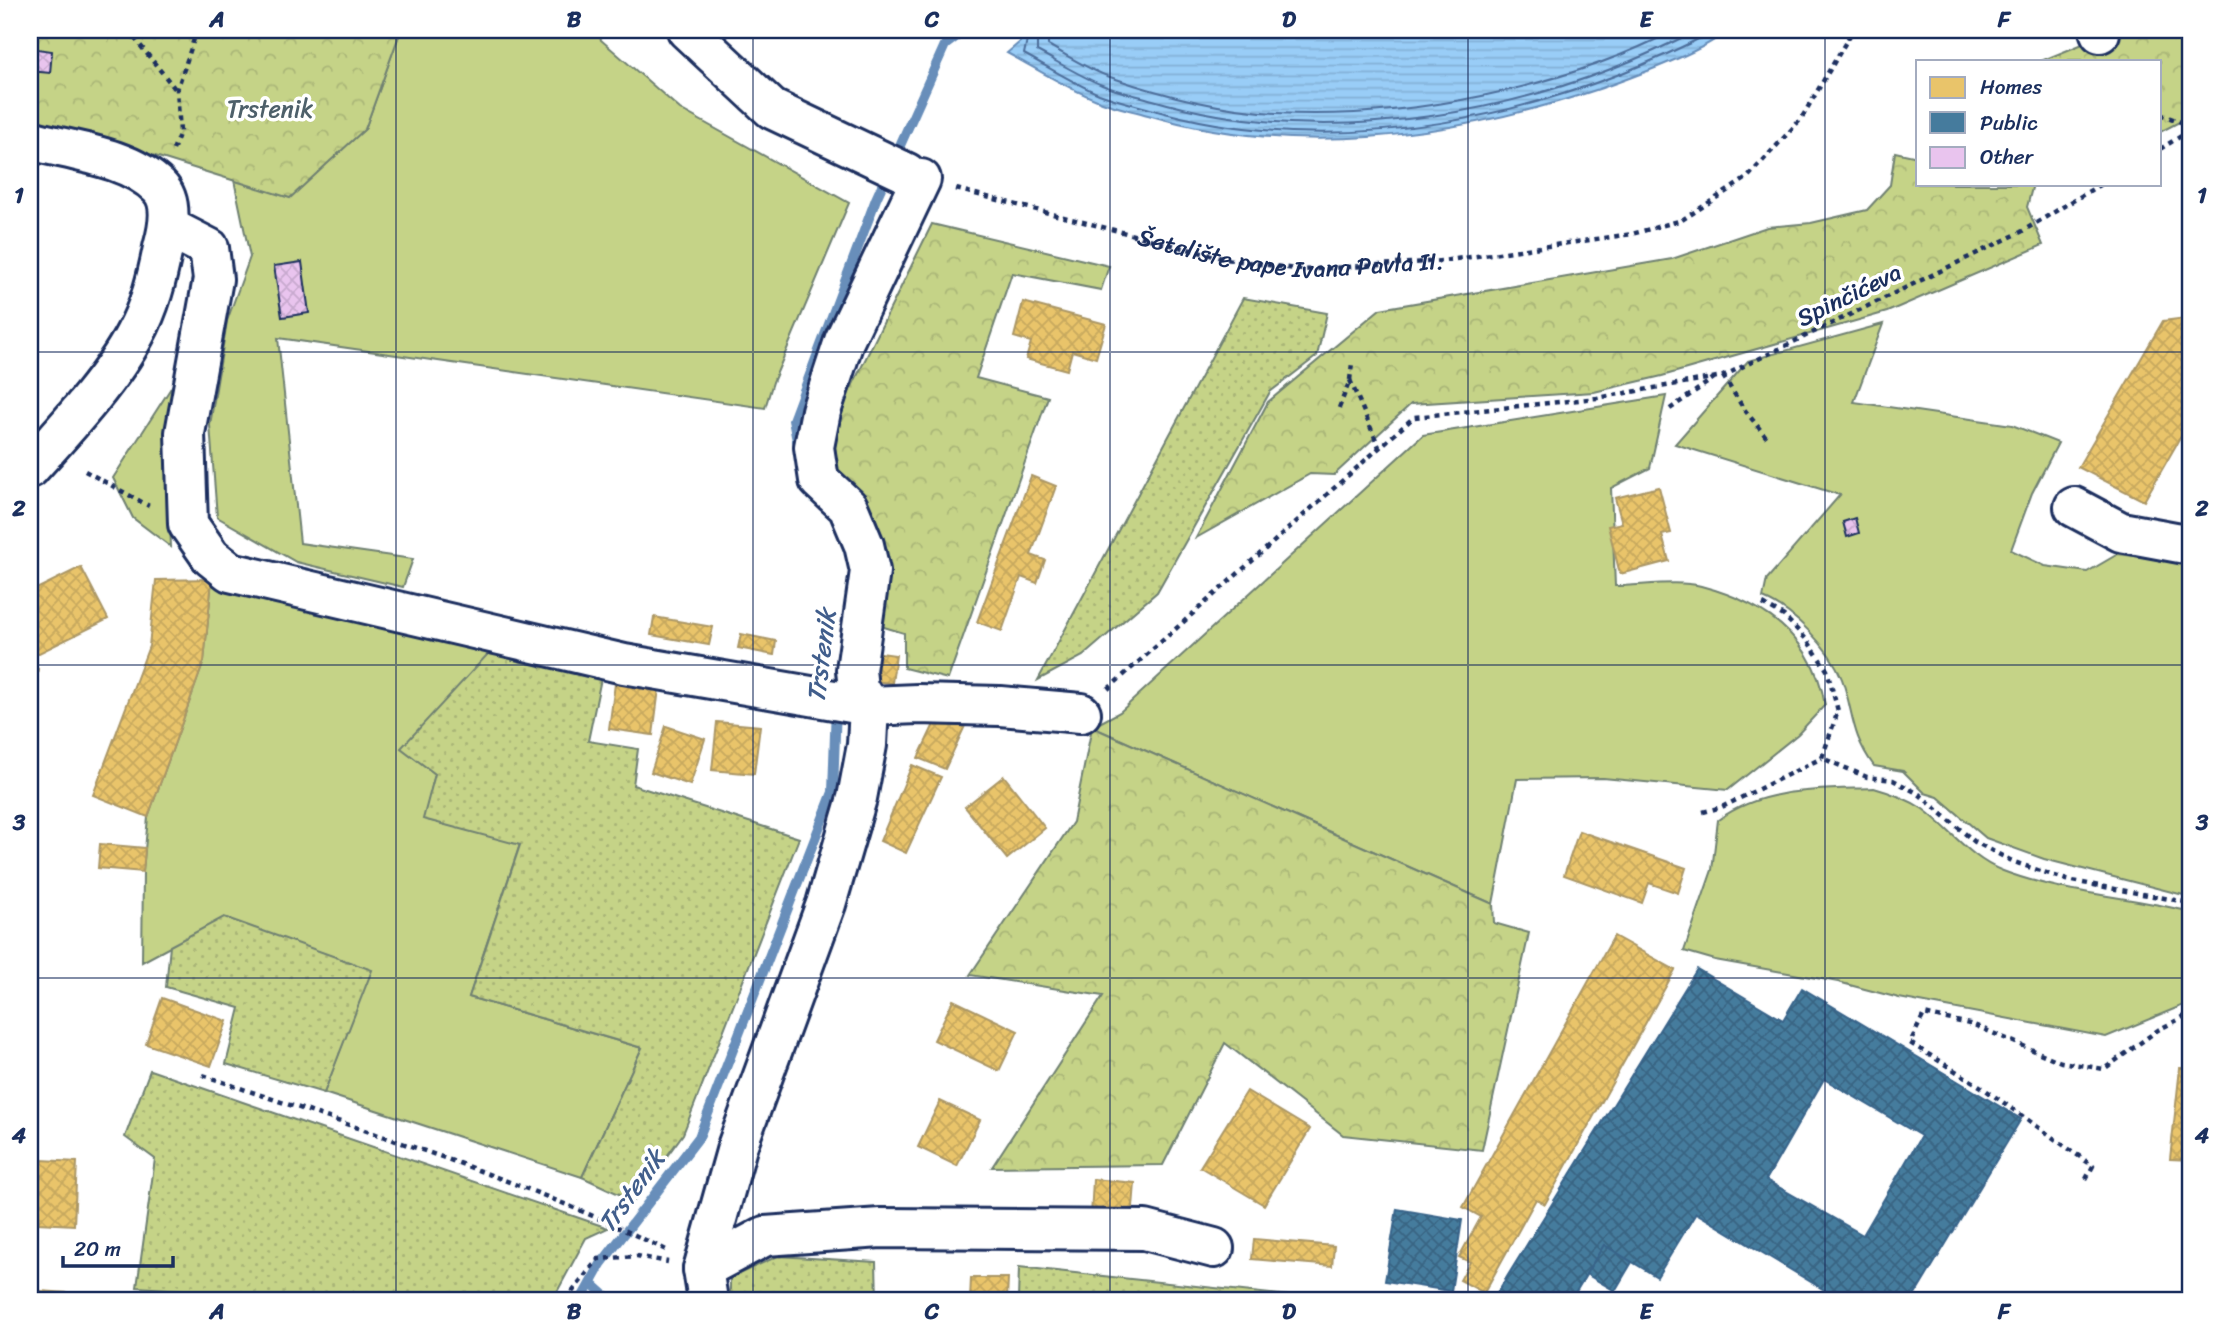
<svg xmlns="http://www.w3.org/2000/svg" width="2221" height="1330" font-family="Sriracha,sans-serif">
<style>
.grass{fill:#c5d387;stroke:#708172;stroke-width:2}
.forest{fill:url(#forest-crowns);stroke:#708172;stroke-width:2}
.garden{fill:url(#garden-dots);stroke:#708172;stroke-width:2}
.water{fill:url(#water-rules);stroke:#678eba;stroke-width:2}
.homes{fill:url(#homes-cross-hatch);stroke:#ab9766;stroke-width:2}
.public{fill:url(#public-cross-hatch);stroke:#38648a;stroke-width:2;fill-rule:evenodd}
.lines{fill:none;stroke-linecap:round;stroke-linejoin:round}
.shore{stroke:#4d6e9b;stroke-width:2}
.stream{stroke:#678eba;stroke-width:10}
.building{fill:url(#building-cross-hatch);stroke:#1b2f5e;stroke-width:2}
.minor-casing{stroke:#1b2f5e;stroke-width:44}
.path{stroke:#1b2f5e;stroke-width:4.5;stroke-dasharray:5 5;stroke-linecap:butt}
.minor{stroke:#fff;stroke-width:38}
.grid{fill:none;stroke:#1b2f5e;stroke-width:2;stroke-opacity:0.55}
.labels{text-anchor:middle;stroke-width:7;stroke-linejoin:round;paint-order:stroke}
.park-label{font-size:24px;fill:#4e606a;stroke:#fff}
.street-label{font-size:24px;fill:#1b2f5e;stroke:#fff}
.water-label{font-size:26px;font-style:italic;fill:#415e8c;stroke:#fff}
.neatline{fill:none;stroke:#1b2f5e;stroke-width:2.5}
.grid-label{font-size:23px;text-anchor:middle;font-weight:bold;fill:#1b2f5e}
</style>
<defs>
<pattern id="forest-crowns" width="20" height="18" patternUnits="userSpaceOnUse" patternTransform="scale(1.75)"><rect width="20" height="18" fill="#c5d387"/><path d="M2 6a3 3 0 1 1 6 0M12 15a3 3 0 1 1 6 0" fill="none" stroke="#a9b577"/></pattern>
<pattern id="garden-dots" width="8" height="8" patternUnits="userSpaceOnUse" patternTransform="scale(1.75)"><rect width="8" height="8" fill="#c5d387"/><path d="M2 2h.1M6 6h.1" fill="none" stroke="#a9b577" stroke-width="1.8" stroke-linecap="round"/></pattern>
<pattern id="water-rules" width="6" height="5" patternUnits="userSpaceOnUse" patternTransform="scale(1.75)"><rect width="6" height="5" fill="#99cdf7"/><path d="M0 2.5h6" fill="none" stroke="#83b0d6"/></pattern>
<pattern id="homes-cross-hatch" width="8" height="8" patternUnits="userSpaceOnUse" patternTransform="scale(1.75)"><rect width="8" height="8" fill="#e9c46a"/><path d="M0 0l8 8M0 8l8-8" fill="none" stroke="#c7a95e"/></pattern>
<pattern id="public-cross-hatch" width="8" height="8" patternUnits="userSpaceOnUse" patternTransform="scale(1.75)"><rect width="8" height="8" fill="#457b9d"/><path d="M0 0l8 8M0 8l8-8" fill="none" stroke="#396583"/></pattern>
<pattern id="building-cross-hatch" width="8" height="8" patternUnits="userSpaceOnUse" patternTransform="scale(1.75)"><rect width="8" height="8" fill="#e9c4ee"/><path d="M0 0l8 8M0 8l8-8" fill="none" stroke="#c7a9ce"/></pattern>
</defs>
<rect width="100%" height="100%" fill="#fff"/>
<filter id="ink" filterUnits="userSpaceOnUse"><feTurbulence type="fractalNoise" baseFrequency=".0143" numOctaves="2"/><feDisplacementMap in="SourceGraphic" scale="14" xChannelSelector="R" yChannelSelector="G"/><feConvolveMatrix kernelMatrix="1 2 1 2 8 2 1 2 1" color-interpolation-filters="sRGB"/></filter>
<g filter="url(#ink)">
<!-- grass -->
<g class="grass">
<polygon points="401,30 597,30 601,40 680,109 849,203 773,382 765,408 278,338 300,543 413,559 403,587 296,562 217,517 210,425 227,321 250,257 234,180 290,197 365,129"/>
<path d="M1883,324L1854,402L2012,425L2058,443L2032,493L2011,550L2045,566L2087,572L2118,554L2191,563V897L2044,859L1986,838L1938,797L1925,793L1903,771L1874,766C1850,733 1854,713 1842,679C1830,648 1793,610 1763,598L1767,579L1840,495L1675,444L1748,361Z"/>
<polygon points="185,366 167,450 171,547 133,518 113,478"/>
<path d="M1666,396L1650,468L1611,488L1615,586C1640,586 1678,580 1701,586C1766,603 1814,638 1825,705L1798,734L1728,790L1603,778L1517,779L1493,904L1092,727L1120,712L1423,435Z"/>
<polygon points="212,579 498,643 435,774 424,819 520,844 469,997 642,1048 582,1177 324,1093 371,970 224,918 142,962 143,872 148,817 204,661"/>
<path d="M1874,788C1892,793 1908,799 1923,809C1951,830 1970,858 2003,871C2063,894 2129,896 2191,912V1002L2106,1037L1899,998L1838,982L1715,960L1684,951L1712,870L1718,820C1762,787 1820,790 1874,788Z"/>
</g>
<!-- forest -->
<g class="forest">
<polygon points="30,30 401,30 365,129 290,198 139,151 30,126"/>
<polygon points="2117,30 2191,30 2191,116 2160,132 2160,61 2041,61"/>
<polygon points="1895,152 1918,157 1918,184 2033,184 2027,207 2043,245 1887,312 1662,376 1594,392 1411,404 1334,475 1310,474 1196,538 1268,402 1380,309 1672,259 1767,227 1811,223 1867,210 1890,185"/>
<polygon points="932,224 1109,266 1101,290 1012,273 976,378 1048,397 948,679 904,668 904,633 874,624 887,551 873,511 839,478 832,427"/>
<polygon points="1092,727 1493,904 1494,923 1529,933 1482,1150 1343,1135 1225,1043 1163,1165 992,1167 1103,996 970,975 1073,822"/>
</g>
<!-- garden -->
<g class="garden">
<polygon points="1243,298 1327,313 1317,356 1270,392 1157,592 1083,656 1038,680"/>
<polygon points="498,643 603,669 588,741 638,749 633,785 799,838 683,1134 634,1201 582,1177 642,1048 469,997 520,845 423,819 435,774 401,748"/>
<polygon points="224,917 372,970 324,1093 226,1064 240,1008 166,987 170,946"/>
<polygon points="150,1070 608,1228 586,1238 557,1292 526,1300 250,1300 231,1293 137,1287 155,1159 125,1137"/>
<polygon points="778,1256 876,1262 877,1300 730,1300 730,1278"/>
<polygon points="1019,1267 1327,1300 1018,1300"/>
</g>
<!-- water -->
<path class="water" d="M1022,30H1727C1709,50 1630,78 1602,88C1456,137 1298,159 1148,115C1131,110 1113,107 1097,100C1066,88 1037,69 1007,53L1020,42Z"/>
<!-- homes -->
<g class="homes">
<polygon points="1023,302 1106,324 1096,358 1072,351 1067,370 1026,359 1031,342 1014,337"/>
<polygon points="2186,318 2191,321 2191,419 2144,501 2078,467 2163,321"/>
<polygon points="1031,476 1056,486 1031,555 1045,560 1037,583 1021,577 1002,631 977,622"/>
<polygon points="1659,487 1671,533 1662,535 1669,561 1620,574 1608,526 1622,523 1615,498"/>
<polygon points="81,567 108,619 31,657 30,592"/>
<polygon points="212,579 204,661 148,817 93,795 149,646 156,580"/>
<polygon points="654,617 713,627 709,645 651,635"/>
<polygon points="741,634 776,641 774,655 738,648"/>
<polygon points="866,651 896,655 892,683 862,680"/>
<polygon points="30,667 38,669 30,710"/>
<polygon points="616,676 660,681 653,735 609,729"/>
<polygon points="937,718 965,726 945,769 918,758"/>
<polygon points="717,722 760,726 754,774 712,770"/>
<polygon points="666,726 705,739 690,785 651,772"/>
<polygon points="912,765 941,777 906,853 880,841"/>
<polygon points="1004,776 1045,828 1007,859 965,807"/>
<polygon points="1579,831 1686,868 1678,893 1649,883 1642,903 1564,875"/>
<polygon points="100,844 145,848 143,872 98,868"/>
<polygon points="1614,936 1675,970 1545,1204 1536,1199 1484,1293 1460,1280 1470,1262 1459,1257 1481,1217 1463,1207"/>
<polygon points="162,998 227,1021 211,1066 146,1044"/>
<polygon points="953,1000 1018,1031 999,1071 934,1040"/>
<polygon points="2180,1068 2191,1068 2191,1160 2170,1159"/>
<polygon points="1247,1091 1310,1129 1264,1205 1200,1167"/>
<polygon points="940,1101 980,1120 957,1166 918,1147"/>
<polygon points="41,1160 77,1162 74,1225 38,1223"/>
<polygon points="1093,1179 1135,1183 1132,1220 1091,1217"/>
<polygon points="1254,1239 1334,1246 1332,1266 1252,1259"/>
<polygon points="30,1250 33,1250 32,1300 30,1300"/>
<polygon points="971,1278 1008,1278 1007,1300 970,1300"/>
<polygon points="40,1291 110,1296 110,1300 39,1300"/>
</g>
<!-- public -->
<g class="public">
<path d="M1697,969L1783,1020L1802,988L2021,1119L1912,1300H1841L1696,1213L1657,1277L1604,1245L1571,1300H1511L1497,1293ZM1824,1079L1921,1136L1863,1235L1766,1180Z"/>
<polygon points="1397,1209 1462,1220 1451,1291 1385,1281"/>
<polygon points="1604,1245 1632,1262 1615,1291 1586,1274"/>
</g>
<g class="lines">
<!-- shore -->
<g class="shore">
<path d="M1029,30L1024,54C1048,67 1073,83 1099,94C1115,100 1133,104 1150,109C1338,163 1546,119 1716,30"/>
<path d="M1037,30V51C1058,62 1080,76 1102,85C1118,92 1136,95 1153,100C1330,152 1536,114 1697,30"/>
<path d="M1048,30V45C1068,56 1089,70 1110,77C1162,95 1221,110 1276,113C1404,120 1561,89 1675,30"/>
</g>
<!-- stream -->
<g class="stream">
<polyline points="799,451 793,420 876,199 945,45 965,30"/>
<polyline points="591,1283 610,1300"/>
<polyline points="581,1300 601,1264 699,1137 833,792 836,705"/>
</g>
</g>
<!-- building -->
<g class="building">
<polygon points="30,48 52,51 50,73 30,71"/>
<polygon points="302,262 309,313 282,317 274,266"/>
<polygon points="1855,518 1859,533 1847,537 1843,522"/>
</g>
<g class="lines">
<!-- minor casing -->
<g class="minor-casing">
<g id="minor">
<polyline points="687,30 772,109 907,173"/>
<polyline points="2099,30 2100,33"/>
<path d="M30,140C70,151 128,156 159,187C174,202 168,230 163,248C157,278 150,307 135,334C111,380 65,429 30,468"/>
<polyline points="168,227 209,248 213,279 185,433 188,524 211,557 230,572 624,664 869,706 918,704 1000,706 1081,713"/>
<polyline points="2074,507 2121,532 2191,545"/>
<polyline points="703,1269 765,1236 881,1228 1145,1230 1214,1248"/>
<polyline points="708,1300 703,1269 738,1144 826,904 857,798 867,745 869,706 858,688 856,670 870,571 864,545 848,507 819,480 814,447 821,411 844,341 921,179"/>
</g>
</g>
<!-- path -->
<g class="path">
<polyline points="128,30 176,90"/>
<polyline points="2160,114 2191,126"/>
<polyline points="2160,149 2191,130"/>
<polyline points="173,150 180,132 177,90 197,30"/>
<path id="s1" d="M956,189L1226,259L1302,270L1442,261L1632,234L1682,220L1747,178L1801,119L1850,35L1857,30"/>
<polyline points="1723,376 1744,409 1767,438"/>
<polyline points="1350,380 1379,447"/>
<polyline points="1339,408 1350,380 1352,363"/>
<polyline points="1670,409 1714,378"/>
<polyline points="85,471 149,506"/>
<polyline points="1763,604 1784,616 1807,640 1827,670 1838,711 1822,758 1867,777 1893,780 1919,794 1975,842 2014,862 2067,880 2191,903"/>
<polyline points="1108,689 1414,417 1597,398 1723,376 2021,232 2101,184"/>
<polyline points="1703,812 1722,807 1822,758"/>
<path d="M203,1075C359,1130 520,1177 668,1251"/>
<polyline points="2086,1179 2093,1166 1980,1086 1910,1043 1924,1014 1974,1025 2061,1062 2104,1069 2158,1030 2191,1013"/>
<polyline points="566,1300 598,1259 637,1256 668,1262"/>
</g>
<!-- minor -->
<use href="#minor" class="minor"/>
</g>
</g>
<!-- grid -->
<path class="grid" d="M396,30V1300M753,30V1300M1110,30V1300M1468,30V1300M1825,30V1300M30,352H2191M30,665H2191M30,978H2191"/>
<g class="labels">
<!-- park labels -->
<g class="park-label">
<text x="270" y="117">Trstenik</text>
</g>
<!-- street labels -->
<g class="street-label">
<text dy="8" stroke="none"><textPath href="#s1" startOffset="343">Šetalište pape Ivana Pavla II.</textPath></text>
<text transform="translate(1849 295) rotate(-26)" y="8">Spinčićeva</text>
</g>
<!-- water labels -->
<g class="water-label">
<text transform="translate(821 656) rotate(-83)" y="9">Trstenik</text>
<text transform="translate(631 1191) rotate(-54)" y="9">Trstenik</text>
</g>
</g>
<!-- margin -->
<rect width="2221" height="1330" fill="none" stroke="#fff" stroke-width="77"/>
<!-- legend -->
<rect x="1916" y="60" width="245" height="126" fill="#ffffff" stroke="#a4acbf" stroke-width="2"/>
<rect x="1930" y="77" width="35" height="21" fill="#e9c46a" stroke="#a4acbf" stroke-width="2"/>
<text x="1980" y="94" font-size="21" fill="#1b2f5e">Homes</text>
<rect x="1930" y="112" width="35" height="21" fill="#457b9d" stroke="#a4acbf" stroke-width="2"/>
<text x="1980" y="130" font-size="21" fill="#1b2f5e">Public</text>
<rect x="1930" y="147" width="35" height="21" fill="#e9c4ee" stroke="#a4acbf" stroke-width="2"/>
<text x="1980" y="164" font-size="21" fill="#1b2f5e">Other</text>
<!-- scale -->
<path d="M63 1256v10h110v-10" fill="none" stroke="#1b2f5e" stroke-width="3.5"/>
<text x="74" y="1256" font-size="21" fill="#1b2f5e" stroke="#ffffff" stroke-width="5" paint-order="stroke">20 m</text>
<rect x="38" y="38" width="2144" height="1254" class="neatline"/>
<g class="grid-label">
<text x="217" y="27">A</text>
<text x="574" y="27">B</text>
<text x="932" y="27">C</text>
<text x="1289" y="27">D</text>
<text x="1646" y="27">E</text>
<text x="2004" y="27">F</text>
<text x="19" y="203">1</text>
<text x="2202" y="203">1</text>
<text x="19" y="516">2</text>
<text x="2202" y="516">2</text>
<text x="19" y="830">3</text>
<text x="2202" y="830">3</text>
<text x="19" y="1143">4</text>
<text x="2202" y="1143">4</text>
<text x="217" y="1319">A</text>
<text x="574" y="1319">B</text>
<text x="932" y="1319">C</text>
<text x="1289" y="1319">D</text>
<text x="1646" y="1319">E</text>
<text x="2004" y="1319">F</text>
</g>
</svg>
